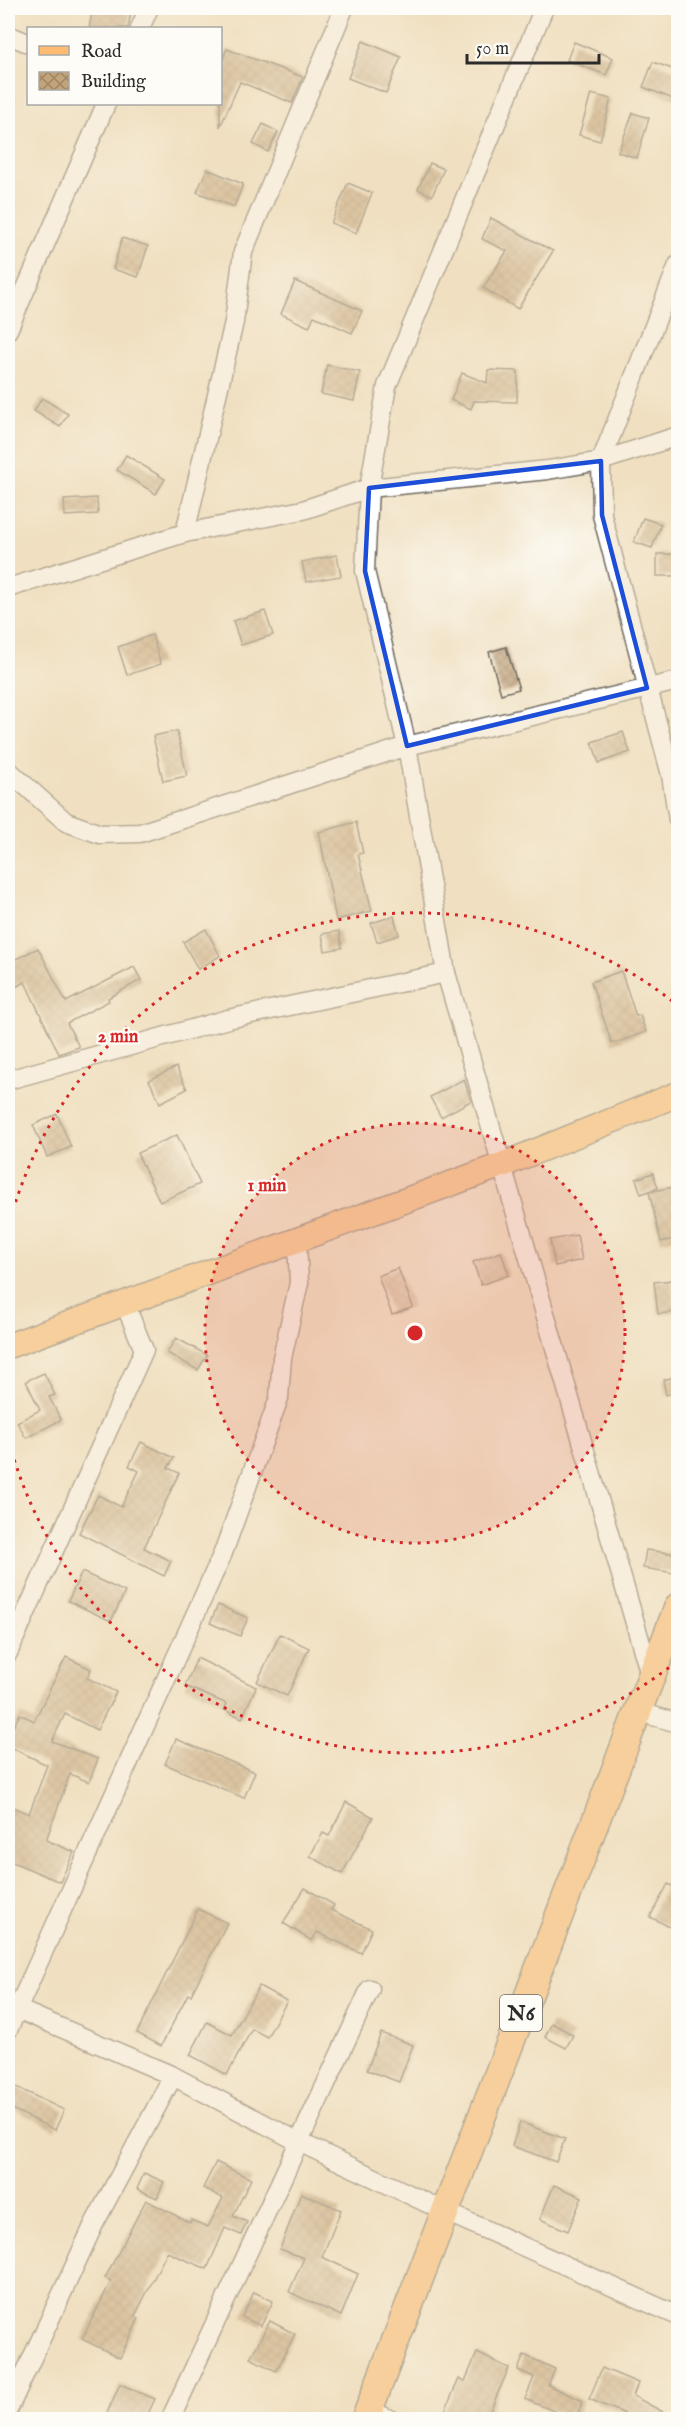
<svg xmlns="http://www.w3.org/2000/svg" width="686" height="2427" font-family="'IM FELL English',serif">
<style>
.building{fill:url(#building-cross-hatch)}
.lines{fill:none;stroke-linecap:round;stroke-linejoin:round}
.minor-casing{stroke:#706a60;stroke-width:21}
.major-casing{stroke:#706a60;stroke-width:27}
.highway-casing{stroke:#706a60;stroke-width:30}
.minor{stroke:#fff;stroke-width:18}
.major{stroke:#febb71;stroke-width:24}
.highway{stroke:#febb71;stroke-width:27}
.marked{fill:none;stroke:#1d4ed8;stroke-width:4.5;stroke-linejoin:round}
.ring{fill:none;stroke:#d62828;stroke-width:3;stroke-dasharray:3 6}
.labels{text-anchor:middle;stroke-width:4.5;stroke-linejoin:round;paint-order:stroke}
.shield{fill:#fdfcf7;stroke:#6a6a68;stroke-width:1.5}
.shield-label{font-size:21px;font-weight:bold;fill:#2b2b2b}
.centre{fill:#d62828;stroke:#fdfcf7;stroke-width:3}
.ring-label{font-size:18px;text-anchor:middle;font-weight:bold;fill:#d62828;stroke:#fdfcf7;stroke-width:4.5;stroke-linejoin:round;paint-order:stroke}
</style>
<defs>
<pattern id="building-cross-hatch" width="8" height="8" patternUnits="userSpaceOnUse" patternTransform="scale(1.5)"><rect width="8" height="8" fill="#c2a37a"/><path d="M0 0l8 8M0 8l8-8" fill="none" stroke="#9e8564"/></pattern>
</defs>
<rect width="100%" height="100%" fill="#fdfcf7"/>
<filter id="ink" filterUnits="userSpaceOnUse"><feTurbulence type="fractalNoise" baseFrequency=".0167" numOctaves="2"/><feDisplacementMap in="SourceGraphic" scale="12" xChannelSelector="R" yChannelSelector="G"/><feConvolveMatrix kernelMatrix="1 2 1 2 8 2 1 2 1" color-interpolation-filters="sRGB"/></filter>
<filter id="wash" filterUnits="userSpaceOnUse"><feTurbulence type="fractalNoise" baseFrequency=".008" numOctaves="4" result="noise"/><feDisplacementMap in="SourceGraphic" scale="24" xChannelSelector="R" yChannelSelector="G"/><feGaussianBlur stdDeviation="1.35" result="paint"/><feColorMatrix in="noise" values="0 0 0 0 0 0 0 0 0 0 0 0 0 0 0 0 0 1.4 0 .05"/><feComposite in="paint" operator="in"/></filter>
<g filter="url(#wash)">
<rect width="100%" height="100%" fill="#f0e0c1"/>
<g id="blocks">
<!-- building -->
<g class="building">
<polygon points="93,8 131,12 128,28 89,28"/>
<polygon points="363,41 401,57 386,93 348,78"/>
<polygon points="574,42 613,58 606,75 567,60"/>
<polygon points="227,49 303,77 292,103 240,82 220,127 220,65"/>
<polygon points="653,62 678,71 678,101 643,87"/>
<polygon points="591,94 611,99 600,141 579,135"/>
<polygon points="633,113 649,118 637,158 618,152"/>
<polygon points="263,124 278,132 268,152 253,144"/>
<polygon points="430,163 444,169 432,196 418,189"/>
<polygon points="207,169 243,184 234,207 197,192"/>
<polygon points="348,183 372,193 356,233 331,223"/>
<polygon points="491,218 553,251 518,309 483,288 507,251 482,239"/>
<polygon points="122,238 148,246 138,277 113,269"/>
<polygon points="295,281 362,311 352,333 314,316 309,327 281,314"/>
<polygon points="327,365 360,372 354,401 321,394"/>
<polygon points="488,370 518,371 517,402 474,401 471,409 451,400 462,373 487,383"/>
<polygon points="42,398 68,414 60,427 34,411"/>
<polygon points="126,455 165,479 156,494 117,470"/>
<polygon points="97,498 98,514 65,516 64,500"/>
<polygon points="643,518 661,524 652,548 634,542"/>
<rect x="657" y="554" width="21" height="22"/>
<polygon points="337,555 341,576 306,582 302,562"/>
<polygon points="265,611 273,635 241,645 233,621"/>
<polygon points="152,635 161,664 127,675 118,647"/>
<polygon points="506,647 519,689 501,694 489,652"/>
<polygon points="177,731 187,776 163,781 153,736"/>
<polygon points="623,732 630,752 599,763 592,742"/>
<polygon points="356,822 363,853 358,854 372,911 336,920 319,832"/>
<polygon points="394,916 399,935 377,942 371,923"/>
<polygon points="206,929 220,956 198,969 183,942"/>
<polygon points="339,931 342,948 325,951 322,934"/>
<polygon points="38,948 66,1002 134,967 141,980 108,998 109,1001 67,1023 79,1047 59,1054 25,982 8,991 8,963"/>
<polygon points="621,971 636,1016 640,1015 646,1032 612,1044 591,982"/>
<polygon points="176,1067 187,1089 160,1103 149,1080"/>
<polygon points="464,1079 471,1101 441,1117 430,1097"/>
<polygon points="57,1114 71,1147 47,1157 33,1125"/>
<polygon points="177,1135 200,1184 160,1202 137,1153"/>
<polygon points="653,1173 658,1188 641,1194 636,1179"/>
<polygon points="678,1186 678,1238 661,1242 649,1192"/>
<polygon points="577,1235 582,1260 555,1266 550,1240"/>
<polygon points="501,1252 509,1275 481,1285 473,1262"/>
<polygon points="398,1268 413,1307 392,1315 378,1276"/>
<polygon points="672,1280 676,1312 658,1314 654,1282"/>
<polygon points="176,1338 207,1355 198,1370 167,1353"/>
<polygon points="44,1373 55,1395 49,1397 61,1420 26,1438 17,1422 40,1410 26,1381"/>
<polygon points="678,1376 678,1391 666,1395 663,1380"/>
<polygon points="141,1442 174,1458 168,1468 179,1473 144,1548 171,1561 164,1576 79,1533 98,1495 121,1507 139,1471 129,1466"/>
<polygon points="646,1550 677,1554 674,1573 643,1568"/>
<polygon points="82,1572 125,1592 111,1621 68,1601"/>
<polygon points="218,1605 248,1618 240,1636 210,1623"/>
<polygon points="280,1634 309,1648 287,1696 257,1682"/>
<polygon points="66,1657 91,1669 87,1678 116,1692 97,1730 65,1714 52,1741 98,1759 89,1782 70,1774 46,1840 74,1852 60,1882 8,1860 8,1805 29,1814 47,1765 8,1746 8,1729 11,1731 20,1714 34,1721"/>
<polygon points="197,1658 256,1687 242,1718 224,1710 227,1704 185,1686"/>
<polygon points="176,1739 255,1772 244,1798 165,1764"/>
<polygon points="346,1802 373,1817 342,1874 310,1856 323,1833 329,1836"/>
<polygon points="668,1884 678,1889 678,1922 674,1929 650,1917"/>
<polygon points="305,1888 334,1905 331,1910 372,1929 361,1953 317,1932 312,1941 283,1923"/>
<polygon points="198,1909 227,1923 191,1995 188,1994 161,2046 137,2033"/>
<polygon points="259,1986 287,2001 267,2037 252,2029 227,2075 190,2055 207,2022 232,2035"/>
<polygon points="552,2023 573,2035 566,2048 545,2037"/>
<polygon points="381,2033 413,2045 399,2082 367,2070"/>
<polygon points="8,2083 64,2110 55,2130 8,2107"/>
<polygon points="520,2122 565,2139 556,2162 512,2146"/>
<polygon points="216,2162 251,2179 233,2216 247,2222 241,2235 225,2228 207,2269 167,2252 135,2316 139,2318 120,2358 82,2339 111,2281 105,2278 146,2200 190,2223 191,2220 208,2227 223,2198 203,2188"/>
<polygon points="144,2173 164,2182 157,2198 137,2189"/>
<polygon points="554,2185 582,2197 568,2231 540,2219"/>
<polygon points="301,2193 341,2210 322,2257 358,2274 341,2316 289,2292 304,2258 280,2249"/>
<polygon points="254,2292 273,2301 261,2326 242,2317"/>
<polygon points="270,2321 295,2334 276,2371 250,2358"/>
<polygon points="477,2353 509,2368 486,2420 441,2420 459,2379 465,2381"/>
<polygon points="524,2355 555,2369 548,2385 583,2401 575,2420 525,2399 534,2377 518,2370"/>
<polygon points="602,2368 638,2383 633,2396 678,2420 629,2420 630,2416 589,2399"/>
<polygon points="120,2384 155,2399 145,2420 104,2420"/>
</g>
</g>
</g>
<g filter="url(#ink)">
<use href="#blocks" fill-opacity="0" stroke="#706a60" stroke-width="1.5"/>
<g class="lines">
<!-- minor casing -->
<g class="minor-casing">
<g id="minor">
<polyline points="544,8 387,386 369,488 365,571 407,746 446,973 651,1678"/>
<polyline points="140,28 149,8"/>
<polyline points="8,35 28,43"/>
<polyline points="678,265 601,461 602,515 671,775 678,820"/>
<polyline points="8,330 106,104"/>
<polyline points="185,533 234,322 243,252 344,8"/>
<polyline points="8,588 185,533 303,510 369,488 548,470 601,461 678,436"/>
<polyline points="8,770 66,822 100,834 140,833 407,746 678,681"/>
<polyline points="8,1080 228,1019 446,973"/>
<polyline points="8,1653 144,1350 125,1304"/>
<polyline points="639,1712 678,1723"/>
<polyline points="8,2005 173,2076 299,2142 444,2211 678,2316"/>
<polyline points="8,2030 223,1553 279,1398 282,1358 299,1283 297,1241"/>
<polyline points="8,2410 94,2224 173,2076"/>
<polyline points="370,2410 391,2420"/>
<polyline points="170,2420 370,1989"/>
</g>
</g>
<!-- major casing -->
<g class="major-casing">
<polyline id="major" points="8,1346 502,1165 678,1094"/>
</g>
<!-- highway casing -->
<g class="highway-casing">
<polyline id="highway" points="365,2420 678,1607"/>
</g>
<!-- minor -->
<use href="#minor" class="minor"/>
<!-- major -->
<use href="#major" class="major"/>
<!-- highway -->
<use href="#highway" class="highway"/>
</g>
</g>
<!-- marked area -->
<path d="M0 0H686V2427H0ZM601,461L602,515L647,688L407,746L365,571L369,488Z" fill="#f0e0c1" fill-opacity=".55" fill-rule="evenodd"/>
<path class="marked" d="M601,461L602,515L647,688L407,746L365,571L369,488Z"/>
<!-- distance rings -->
<circle cx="415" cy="1333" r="210" fill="#d62828" fill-opacity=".12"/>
<g class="ring">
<circle cx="415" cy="1333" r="210"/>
<path d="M676 1662A420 420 0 0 1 8 1438M8 1228A420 420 0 0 1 676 1004"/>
</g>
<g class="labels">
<!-- shield labels -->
<rect class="shield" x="500" y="1995" width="42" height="36" rx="4.5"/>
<g class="shield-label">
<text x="521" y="2020">N6</text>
</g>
</g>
<circle cx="415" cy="1333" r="9" class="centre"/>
<g class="ring-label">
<text x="118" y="1042">2 min</text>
<text x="267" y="1191">1 min</text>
</g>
<!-- margin -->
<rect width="686" height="2427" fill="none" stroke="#fdfcf7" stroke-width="30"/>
<!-- legend -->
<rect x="27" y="27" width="195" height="78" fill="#fdfcf7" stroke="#a9a8a5" stroke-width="1.5"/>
<rect x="39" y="46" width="30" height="9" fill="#febb71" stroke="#a9a8a5" stroke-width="1.5"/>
<text x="81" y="57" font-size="18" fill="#2b2b2b">Road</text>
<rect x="39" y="72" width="30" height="18" fill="url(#building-cross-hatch)" stroke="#a9a8a5" stroke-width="1.5"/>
<text x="81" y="87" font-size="18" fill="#2b2b2b">Building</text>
<!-- scale -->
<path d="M467 54v9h132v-9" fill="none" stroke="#2b2b2b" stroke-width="3"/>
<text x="476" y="54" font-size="18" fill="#2b2b2b" stroke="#fdfcf7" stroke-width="4.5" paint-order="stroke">50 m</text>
</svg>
